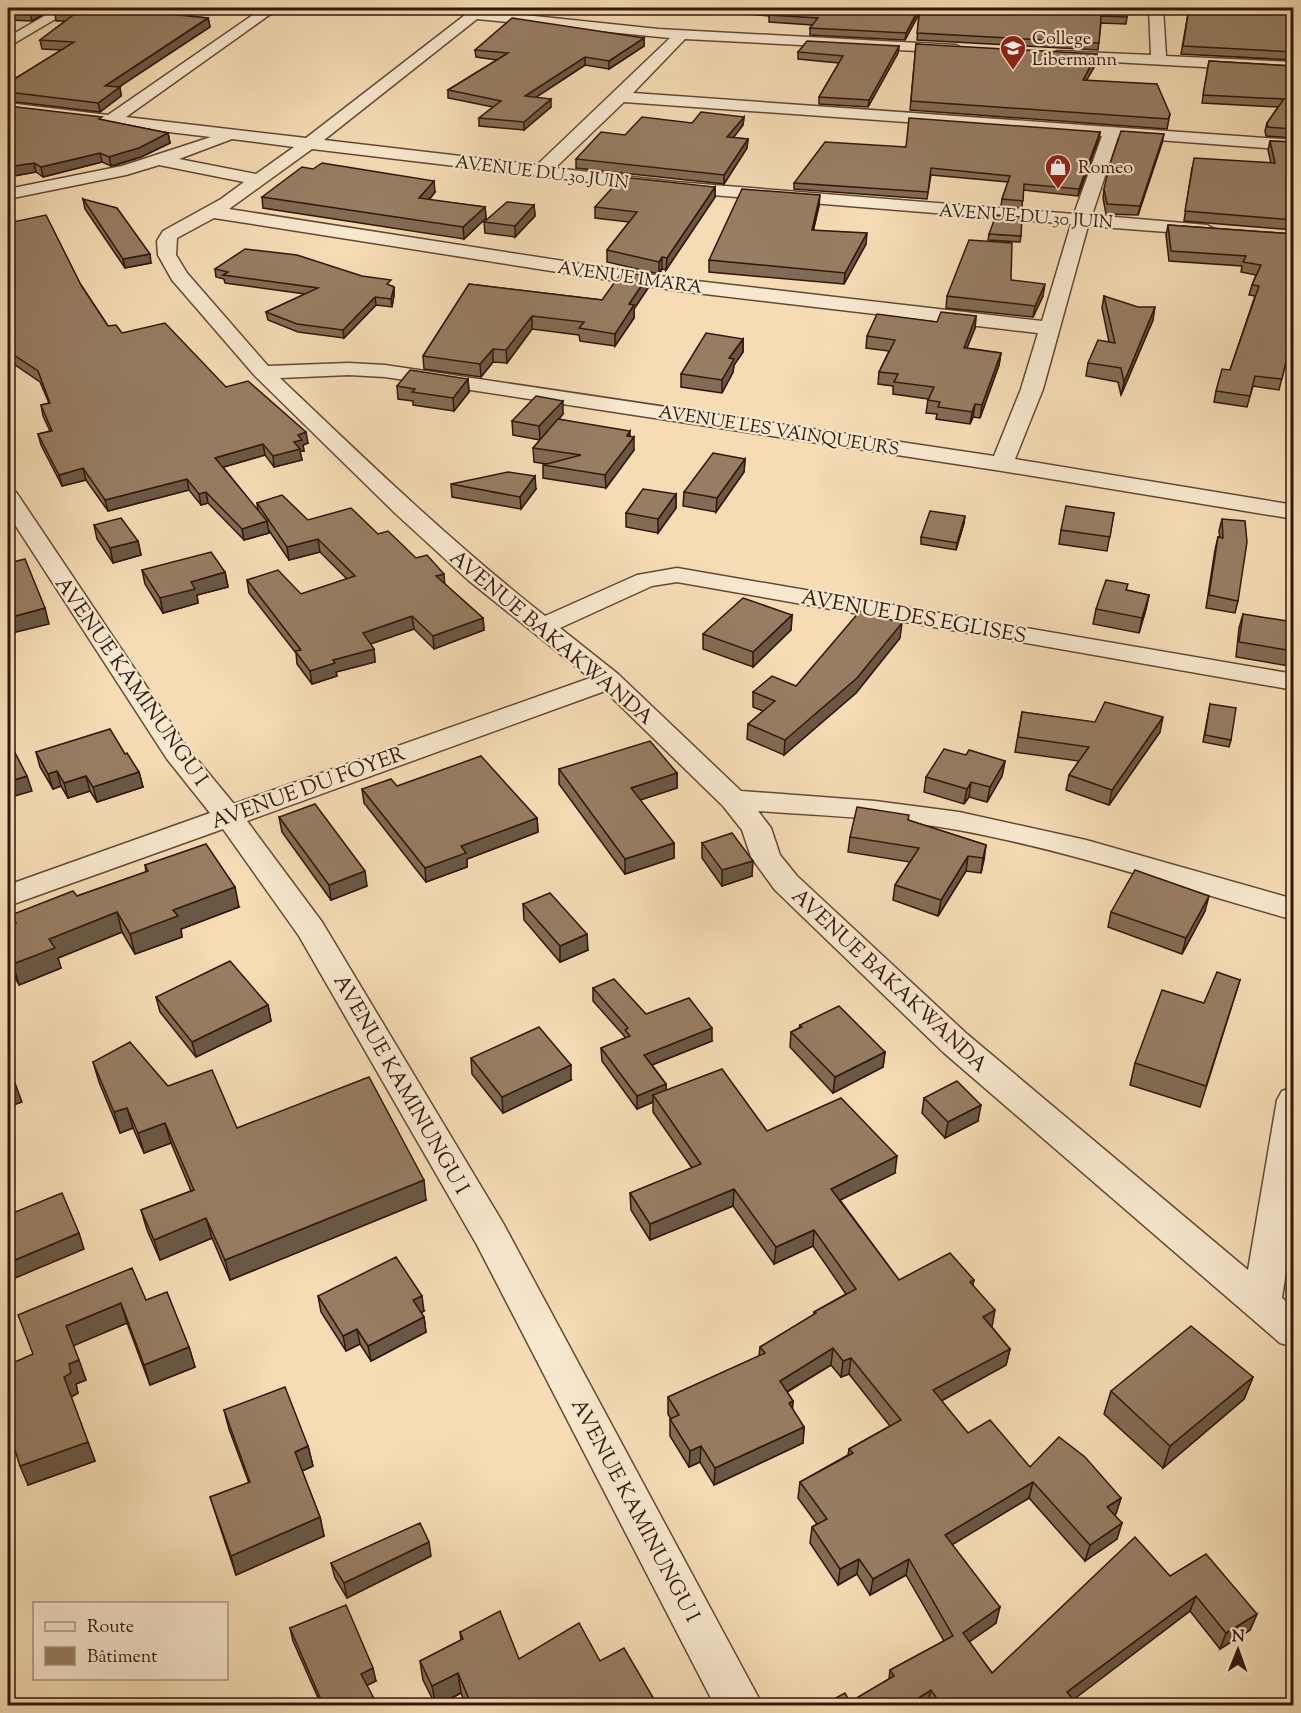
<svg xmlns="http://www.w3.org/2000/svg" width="1301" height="1713" font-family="'Sorts Mill Goudy',serif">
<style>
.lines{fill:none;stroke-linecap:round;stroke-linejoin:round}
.minor-casing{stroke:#634835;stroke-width:3}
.minor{fill:#f8e8cf;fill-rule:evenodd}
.wall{fill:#826c55;stroke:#32160a;stroke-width:1.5}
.shaded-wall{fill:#6a5845;stroke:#32160a;stroke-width:1.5}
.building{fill:#977d63;stroke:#32160a;stroke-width:1.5}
.labels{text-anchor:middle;stroke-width:4.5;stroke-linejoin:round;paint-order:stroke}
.far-poi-label{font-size:18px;fill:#32160a;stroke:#f8e8cf;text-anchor:start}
.far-street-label{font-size:18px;fill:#32160a;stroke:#f8e8cf}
.street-label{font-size:21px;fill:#32160a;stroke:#f8e8cf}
</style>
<rect width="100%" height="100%" fill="#f5dcb5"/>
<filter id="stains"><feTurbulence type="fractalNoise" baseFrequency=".00333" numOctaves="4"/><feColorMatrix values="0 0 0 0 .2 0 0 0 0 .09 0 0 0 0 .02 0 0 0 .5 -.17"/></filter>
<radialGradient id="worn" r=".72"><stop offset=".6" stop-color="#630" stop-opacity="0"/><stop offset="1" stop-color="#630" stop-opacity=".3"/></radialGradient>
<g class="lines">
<!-- minor casing -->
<g class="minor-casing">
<g id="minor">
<polygon points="58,8 74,8 8,47 8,37"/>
<path d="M263,8H279L126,117L306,138L474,8H489L487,11L658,29L956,45L963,49L956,53L685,39L633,93L1294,140V150L1118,137L1092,215L1207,225L1216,230L1207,235L1088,226L1043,389L1015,459L1294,505V519L1002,471L385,377L349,375L280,378C366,460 451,542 545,616L637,575L677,568L1294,674V690L677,582L652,586L560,628L618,674L741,791L875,801L959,812L1086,840L1294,899V920C1182,889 1072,851 958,830C892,818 825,816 758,811L771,828L780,855L797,876L967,1034L1248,1270L1277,1100L1282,1091L1294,1087V1219L1282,1298L1294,1307V1347L1280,1343L943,1052L775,890L751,857L742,830L723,806L605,691L247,821L322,922L503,1223L763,1706H715L477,1245L299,936L223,829L8,906V885L210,813L167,759L8,514V490L16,492L187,747L234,804L590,678L468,580L396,514L255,376L172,280L158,255L157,241L163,231L221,199L244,182L159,165L126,175L8,199V189L122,166L211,137L8,113V103L108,115ZM477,19L670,38L537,165L324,140ZM624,102L1102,136L1074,214L676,182L555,168ZM232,139L294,147L256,174L179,159ZM312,149L676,192L1071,224L1042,321L679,279L229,209ZM214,218L679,291L1038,333L1021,389L994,456L385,365L349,363L268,366L187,273L176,255L177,238Z"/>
<polygon points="1149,8 1163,8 1166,56 1294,62 1294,72 1057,59 1050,55 1057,51 1151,55"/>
</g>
</g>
<!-- minor -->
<use href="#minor" class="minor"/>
</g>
<!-- wall -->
<g class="wall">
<polygon points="8,8 54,8 32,21 8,20"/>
<polygon points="704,8 998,8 1033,9 1031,8 1124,8 1127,17 1126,24 1101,23 1098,50 917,40 919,14 905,40 810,35 810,28 812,25 769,22 769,16 725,12 725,9"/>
<polygon points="1189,8 1293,8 1293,60 1181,54"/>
<polygon points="55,13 180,15 208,18 210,27 118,87 120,87 121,96 100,112 8,101 8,83 62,50 42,49 40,40 65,21 56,21"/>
<polygon points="644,38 644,46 609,69 585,65 536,97 551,107 524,130 479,126 479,118 493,107 448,98 448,90 497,60 476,57 475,50"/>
<polygon points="916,44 1096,64 1086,80 1170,114 1167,129 910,110"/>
<polygon points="899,46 898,53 868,107 819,104 819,97 839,63 798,59 798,52"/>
<polygon points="1209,61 1293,66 1293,138 1266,136 1265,131 1267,123 1278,107 1202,103"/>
<polygon points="8,106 102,120 168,133 170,143 141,157 117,165 111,166 102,162 43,177 36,172 8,177"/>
<polygon points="744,117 743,125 733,138 748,139 747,148 724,184 576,168 576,159 625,135 692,123"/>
<polygon points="1100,132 1099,138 1078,196 1023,190 1022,208 1001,206 1002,199 1008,182 931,175 927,199 794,189 794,183 906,147"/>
<polygon points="1270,141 1293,142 1293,230 1184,221 1192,168 1271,163 1268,150"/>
<polygon points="1162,143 1138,215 1106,214 1103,198 1104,189"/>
<polygon points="715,187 715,197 666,270 662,269 659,274 607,262 607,250 629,222 595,218 595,207"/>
<polygon points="435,192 429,200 485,207 486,218 464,239 263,208 262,197"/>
<polygon points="83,199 151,263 125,268 85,209"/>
<polygon points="534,205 535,216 515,237 485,233 484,222"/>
<polygon points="819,206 813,230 866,244 844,284 709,272 709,260"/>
<polygon points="8,223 81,285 108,326 226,387 308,443 303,445 304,451 300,451 302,460 274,467 265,455 223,467 258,511 257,503 308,520 378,534 445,584 483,618 484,630 434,649 414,629 370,644 374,649 375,662 336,672 337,676 312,684 297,664 296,653 249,593 247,580 301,594 347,579 320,552 289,560 268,529 269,533 244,540 208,503 201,505 189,490 108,511 86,480 62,486 41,445 38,434 50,431 43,416 41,405 49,403 40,382 8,360"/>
<polygon points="1168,225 1293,234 1293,332 1279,390 1253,386 1247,407 1214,402 1216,391 1230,370 1255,296 1249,295 1252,285 1256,275 1241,272 1242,266 1169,261 1166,235"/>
<polygon points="989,234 1021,236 1020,242 988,240"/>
<polygon points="215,269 392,286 394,287 394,295 392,307 376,305 344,338 298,332 268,320 266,312 305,294 225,283 224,279 216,277"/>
<polygon points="648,276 648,288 634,309 634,318 615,346 580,341 579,335 532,329 507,363 493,362 481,377 424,369 423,356 469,284 602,300"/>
<polygon points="1011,280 1043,296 1033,317 946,308 947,296"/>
<polygon points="1104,296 1153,320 1121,395 1118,382 1086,376 1088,363 1109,342 1102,308"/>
<polygon points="976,316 975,328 967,348 1001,353 999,365 980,418 973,417 970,424 936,419 937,414 926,413 928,399 893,394 893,386 878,384 879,372 889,351 866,348 867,336 937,322"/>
<polygon points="743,339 743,352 734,365 733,372 722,393 681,387 681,374"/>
<polygon points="468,379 469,392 454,411 413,405 413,401 398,399 397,386"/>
<polygon points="563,414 559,419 630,436 634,450 606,488 543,478 543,465 547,464 534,462 533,448 540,440 513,435 512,421"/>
<polygon points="745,459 744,472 716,512 683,506 684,492"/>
<polygon points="451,484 536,489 521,509 452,497"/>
<polygon points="676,494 676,508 658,533 626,527 626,513"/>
<polygon points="1114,513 1107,551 1059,544 1061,530"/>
<polygon points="1222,519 1238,601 1235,613 1206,608 1215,550 1218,537 1220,538 1219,531"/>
<polygon points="964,523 956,550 921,544 921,537"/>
<polygon points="94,525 138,541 141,555 113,563 97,539"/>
<polygon points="142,570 225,572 228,587 197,595 198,603 163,613 145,584"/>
<polygon points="1127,590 1149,595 1146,609 1139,633 1093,624 1096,609"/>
<polygon points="1243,614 1293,651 1289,666 1236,657 1239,628"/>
<polygon points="792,615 791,630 753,667 703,649 703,634"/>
<polygon points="900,638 856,693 784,755 747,739 748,724 763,711 753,707 753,692 796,686"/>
<polygon points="1210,704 1231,740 1229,747 1203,742"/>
<polygon points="1022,712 1160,732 1109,805 1066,790 1069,775 1079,761 1015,752"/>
<polygon points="36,752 125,754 139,772 143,787 97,802 90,791 68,798 61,786 53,789 40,767"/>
<polygon points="966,755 1005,761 1002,776 987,802 969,797 964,804 924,792 926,777"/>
<polygon points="559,769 677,773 677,788 640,800 674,843 674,858 625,874 559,784"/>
<polygon points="397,786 537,818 538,832 467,859 467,867 426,882 364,803 362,789"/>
<polygon points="279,817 367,886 331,900 282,832"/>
<polygon points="908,820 986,845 981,873 966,871 938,916 893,900 895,885 910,862 848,852 850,837"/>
<polygon points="702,843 752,876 722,886 702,858"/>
<polygon points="145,865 239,907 181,929 182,937 135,954 122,932 58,958 61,968 19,985 8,964 8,926 14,924 11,915 77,896 146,872"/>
<polygon points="523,904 588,950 560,962 524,920"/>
<polygon points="1205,911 1182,954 1108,927 1111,912"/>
<polygon points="1240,980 1200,1107 1130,1085 1135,1063 1204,1003"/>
<polygon points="593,988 646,1014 712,1041 652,1065 666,1084 666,1090 767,1131 895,1173 840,1200 899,1280 974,1280 973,1285 992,1327 1010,1349 1006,1365 941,1401 968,1433 1030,1467 1121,1498 1115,1515 1117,1539 1085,1561 1029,1498 952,1544 996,1623 969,1642 992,1673 1170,1576 1257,1614 1250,1630 1220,1649 1190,1611 1073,1699 1078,1706 928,1705 850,1702 889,1679 890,1670 944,1641 906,1575 870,1595 857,1574 838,1585 810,1543 812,1527 817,1524 798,1498 800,1482 848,1455 849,1449 890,1426 849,1374 841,1377 831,1365 787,1392 793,1401 792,1409 804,1427 803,1443 714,1485 700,1462 689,1467 670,1436 670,1419 671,1419 668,1414 668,1397 759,1356 760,1347 814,1315 814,1312 846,1294 813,1246 774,1264 733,1206 650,1240 631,1210 630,1193 692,1168 653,1112 653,1102 637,1109 602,1061 601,1048 625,1038 625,1037 593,1001"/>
<polygon points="156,997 268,1005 271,1021 196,1057 160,1012"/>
<polygon points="800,1025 885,1052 883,1067 833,1093 790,1047 791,1032 799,1028"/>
<polygon points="471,1058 571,1080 503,1113 472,1074"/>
<polygon points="93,1062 168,1086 237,1128 426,1200 230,1280 212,1238 160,1260 147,1230 141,1210 191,1191 171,1143 144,1153 133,1128 120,1133 99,1082"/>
<polygon points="924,1098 978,1121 945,1138 922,1113"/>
<polygon points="318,1296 424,1311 421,1313 424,1317 426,1332 371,1361 360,1344 346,1351 321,1312"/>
<polygon points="146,1300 189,1347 195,1367 150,1385 127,1323 73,1345 86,1380 76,1384 78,1393 71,1397 95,1461 28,1485 33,1354"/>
<polygon points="1253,1377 1244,1399 1163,1468 1104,1414 1111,1391"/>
<polygon points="224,1410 308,1446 313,1466 302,1471 320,1517 324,1536 236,1575 210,1497 249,1483 229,1429"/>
<polygon points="431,1556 347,1598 335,1578 331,1563"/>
<polygon points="290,1628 376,1681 367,1685 319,1700 293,1641"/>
<polygon points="460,1632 519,1659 600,1661 658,1706 466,1706 461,1693 436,1706 423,1680 420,1661 461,1640"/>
</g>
<!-- shaded-wall -->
<g class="shaded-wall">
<polygon points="39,8 54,8 32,21 30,12"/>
<polygon points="178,8 192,8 169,23 168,14"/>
<polygon points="920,8 919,14 905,40 906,33"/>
<polygon points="208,18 210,27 107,95 105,86"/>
<polygon points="644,38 644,46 609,69 609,61"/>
<polygon points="899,46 898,53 868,107 869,100"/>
<polygon points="1097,54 1096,64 1081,90 1083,80"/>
<polygon points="585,57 585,65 526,104 525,96"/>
<polygon points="120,87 121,96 100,112 98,103"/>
<polygon points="551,99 551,107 524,130 524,122"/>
<polygon points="744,117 743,125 727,146 727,137"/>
<polygon points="1100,132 1099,138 1078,196 1079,189"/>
<polygon points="168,133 170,143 141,157 111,166 109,157"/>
<polygon points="1164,134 1162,143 1138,215 1140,206"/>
<polygon points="748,139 747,148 724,184 724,175"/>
<polygon points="100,153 102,162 43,177 41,167"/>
<polygon points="34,163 36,172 8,177 8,167"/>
<polygon points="434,181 435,192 420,210 419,198"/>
<polygon points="715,187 715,197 666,270 667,258"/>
<polygon points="820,195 819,206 811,241 812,230"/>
<polygon points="534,205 535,216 515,237 515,226"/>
<polygon points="485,207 486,218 464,239 463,227"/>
<polygon points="867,233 866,244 844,284 845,273"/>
<polygon points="150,254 151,263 125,268 123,259"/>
<polygon points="662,257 662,269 659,274 659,262"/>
<polygon points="648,276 648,288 634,309 634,318 615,346 615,334 629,304"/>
<polygon points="1045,284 1043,296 1033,317 1035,306"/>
<polygon points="394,287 394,295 392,307 391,299"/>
<polygon points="375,297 376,305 344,338 343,330"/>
<polygon points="1155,307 1153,320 1121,395 1124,382"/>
<polygon points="532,316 532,329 507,363 506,350"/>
<polygon points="976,316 975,328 962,360 964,348"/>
<polygon points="743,339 743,352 734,365 733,372 722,393 722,380 729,358"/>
<polygon points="493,349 493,362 481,377 480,364"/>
<polygon points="1001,353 999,365 980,418 982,405"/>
<polygon points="468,379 469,392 454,411 453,398"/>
<polygon points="563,401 563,414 540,440 539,426"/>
<polygon points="975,404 973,417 970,424 972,412"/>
<polygon points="630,431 630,442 634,437 634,450 606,488 605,475"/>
<polygon points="306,432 308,443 303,445 304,451 300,451 302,460 274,467 273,456 294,442 298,435"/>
<polygon points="263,444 265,455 217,469 215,458"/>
<polygon points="745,459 744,472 716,512 717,498"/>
<polygon points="83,468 86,480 62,486 59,475"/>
<polygon points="535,476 536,489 521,509 520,497"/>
<polygon points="187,479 189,490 108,511 105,500"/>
<polygon points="206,492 208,503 201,505 199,494"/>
<polygon points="676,494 676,508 658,533 658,519"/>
<polygon points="965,516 964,523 956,550 957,543"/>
<polygon points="267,521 269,533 244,540 242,529"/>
<polygon points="318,539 320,552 289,560 287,547"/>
<polygon points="138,541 141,555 113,563 110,548"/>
<polygon points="225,572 228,587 197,595 198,603 163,613 160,598 191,582"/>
<polygon points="444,574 445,587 436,576"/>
<polygon points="1149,595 1146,609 1139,633 1142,618"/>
<polygon points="45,608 49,624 12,633 8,618"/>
<polygon points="792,615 791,630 753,667 753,652"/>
<polygon points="412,616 414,629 365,646 363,633"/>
<polygon points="483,618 484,630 434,649 433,636"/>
<polygon points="902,623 900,638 856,693 784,755 785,740"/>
<polygon points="374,649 375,662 336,672 337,676 312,684 310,671 333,660"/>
<polygon points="1163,717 1160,732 1109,805 1112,790"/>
<polygon points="1005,761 1002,776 987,802 990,787"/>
<polygon points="57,771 61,786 53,789 48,774"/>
<polygon points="139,772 143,787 97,802 93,787"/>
<polygon points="677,773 677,788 631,803 631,788"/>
<polygon points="27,776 32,791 8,798 8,782"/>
<polygon points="86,776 90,791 68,798 64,783"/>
<polygon points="971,782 969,797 964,804 967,789"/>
<polygon points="537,818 538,832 467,859 467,867 426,882 425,868 461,846"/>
<polygon points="674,843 674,858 625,874 625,859"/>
<polygon points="986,845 984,860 981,873 983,858"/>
<polygon points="968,856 966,871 938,916 941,900"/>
<polygon points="753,861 752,876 722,886 722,870"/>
<polygon points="365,871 367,886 331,900 329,885"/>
<polygon points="235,887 239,907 181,929 182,937 135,954 130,934 173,910"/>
<polygon points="1209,896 1205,911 1182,954 1186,938"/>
<polygon points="117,912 122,932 58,958 61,968 19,985 13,964 49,939"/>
<polygon points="587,934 588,950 560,962 560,946"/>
<polygon points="268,1005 271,1021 196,1057 192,1042"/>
<polygon points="712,1028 712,1041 644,1068 644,1055"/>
<polygon points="885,1052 883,1067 833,1093 835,1077"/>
<polygon points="571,1065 571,1080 503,1113 502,1097"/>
<polygon points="666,1084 666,1097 653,1095 653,1102 637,1109 637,1096"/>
<polygon points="16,1086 22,1102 8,1107 8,1090"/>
<polygon points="981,1105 978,1121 945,1138 948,1122"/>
<polygon points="127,1108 133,1128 120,1133 114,1112"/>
<polygon points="165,1123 171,1143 144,1153 138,1133"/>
<polygon points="897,1156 895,1173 830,1205 831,1189"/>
<polygon points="424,1180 426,1200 230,1280 225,1260"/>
<polygon points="734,1189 733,1206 650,1240 650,1224"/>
<polygon points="206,1218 212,1238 160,1260 154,1240"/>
<polygon points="814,1230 813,1246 774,1264 776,1247"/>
<polygon points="79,1233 84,1249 8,1281 8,1263"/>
<polygon points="422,1296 424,1311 415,1316 413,1300"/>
<polygon points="121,1303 127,1323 73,1346 66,1326"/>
<polygon points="995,1310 992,1327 983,1317"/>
<polygon points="424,1317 426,1332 371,1361 368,1346"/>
<polygon points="357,1329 360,1344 346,1351 343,1336"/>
<polygon points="189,1347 195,1367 150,1385 144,1365"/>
<polygon points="833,1348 831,1365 778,1397 780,1381"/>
<polygon points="1010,1349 1006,1365 930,1407 933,1390"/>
<polygon points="851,1358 849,1374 841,1377 843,1361"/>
<polygon points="79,1360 86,1380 76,1384 78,1393 71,1397 64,1377 69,1364"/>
<polygon points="1253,1377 1244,1399 1163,1468 1170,1446"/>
<polygon points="793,1401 792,1417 789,1403"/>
<polygon points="804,1427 803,1443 714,1485 715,1468"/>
<polygon points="88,1442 95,1461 28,1485 20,1466"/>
<polygon points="308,1446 313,1466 300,1472 295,1452"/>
<polygon points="701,1446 700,1462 689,1467 690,1451"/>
<polygon points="1033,1482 1029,1498 942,1551 945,1535"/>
<polygon points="1121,1498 1116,1514 1102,1523 1107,1507"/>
<polygon points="320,1517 324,1536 236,1575 231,1556"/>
<polygon points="1122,1523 1117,1539 1085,1561 1090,1545"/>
<polygon points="429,1542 431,1556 347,1598 344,1583"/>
<polygon points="859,1559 857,1574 838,1585 840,1569"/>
<polygon points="909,1559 906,1575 870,1595 873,1579"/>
<polygon points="1196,1596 1190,1611 1065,1706 1067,1692"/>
<polygon points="1000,1607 996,1623 959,1649 963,1633"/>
<polygon points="1257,1614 1250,1630 1220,1649 1226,1633"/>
<polygon points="373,1668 376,1681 364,1687 361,1674"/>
<polygon points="458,1673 461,1693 436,1706 432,1686"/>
<polygon points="931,1690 927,1706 906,1706"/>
</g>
<!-- building -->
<g class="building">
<polygon points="8,8 39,8 30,12 8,12"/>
<polygon points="64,8 178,8 168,14 208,18 105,86 120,87 98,103 8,92 8,83 74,42 40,40 76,13 55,13"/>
<polygon points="752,8 919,8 906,33 810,28 818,18 769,15 772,9"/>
<polygon points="920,8 998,8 1040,10 1038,8 1124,8 1127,17 1101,16 1099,43 917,33"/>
<polygon points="1189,8 1293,8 1293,52 1183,46"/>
<polygon points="512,18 644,38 609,61 585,57 525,96 551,99 524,122 479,118 501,101 448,90 508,53 475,50"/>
<polygon points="807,41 899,46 869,100 819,97 843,56 798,52"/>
<polygon points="916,44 1097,54 1083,80 1157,84 1170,114 1168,119 911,101"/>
<polygon points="1209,61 1293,66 1293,129 1268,127 1267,123 1284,99 1203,95"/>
<polygon points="8,106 102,117 99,119 168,133 139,148 115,155 109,157 100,153 41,167 34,163 8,167"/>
<polygon points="701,112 744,117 727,137 748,139 724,175 576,159 601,132 625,135 642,117 692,123"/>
<polygon points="909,118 1100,132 1079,189 1024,184 1023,201 1002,199 1010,176 931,168 928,192 794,183 825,142 906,147"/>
<polygon points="1121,131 1164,134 1140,206 1107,204 1104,189 1109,167"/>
<polygon points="1270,141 1293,142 1293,220 1185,211 1194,158 1275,163"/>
<polygon points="322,163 434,181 419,198 485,207 463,227 262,197 302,167 313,169"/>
<polygon points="622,177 715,187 667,258 662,257 659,262 607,250 637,212 595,207"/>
<polygon points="742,189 820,195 812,230 867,233 845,273 709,260"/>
<polygon points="83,199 117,208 150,254 123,259"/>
<polygon points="507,202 534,205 515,226 484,222"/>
<polygon points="46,215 81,285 108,326 116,325 122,333 165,323 226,387 248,381 306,432 298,435 302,440 294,442 300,449 273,456 263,444 215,458 267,521 242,529 206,492 199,494 187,479 105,500 83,468 59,475 38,434 52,431 41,405 50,403 38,371 8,351 8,223"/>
<polygon points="996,215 1022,217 1021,236 989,234"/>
<polygon points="1168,225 1293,234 1293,332 1282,379 1255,376 1250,396 1216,391 1222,369 1230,370 1259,286 1252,285 1261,265 1243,262 1246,256 1171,251"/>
<polygon points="969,240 1012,243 1011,280 1045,284 1035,306 947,296"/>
<polygon points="245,249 297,255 362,276 391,280 387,284 394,287 391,299 375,297 343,330 297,324 266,312 318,288 223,275 228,272 215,269"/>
<polygon points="622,272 648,276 629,304 634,305 615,334 579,328 584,322 532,316 506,350 493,349 480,364 423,356 469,284 602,300"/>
<polygon points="1104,296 1138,307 1155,307 1124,382 1121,368 1088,363 1098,340 1115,343"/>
<polygon points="941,312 976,316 964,348 1001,353 982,405 975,404 972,412 938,407 940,402 928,400 934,387 894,382 898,374 879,372 895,340 867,336 877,314 937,322"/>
<polygon points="706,333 743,339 729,358 734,359 722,380 681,374"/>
<polygon points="410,370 468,379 453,398 412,392 415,389 397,386"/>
<polygon points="536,396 563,401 539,426 512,421"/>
<polygon points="558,419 630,431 627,436 634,437 605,475 543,465 581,455 533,448"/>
<polygon points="713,453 745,459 717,498 684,492"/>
<polygon points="508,472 535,476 520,497 451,484"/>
<polygon points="643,489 676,494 658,519 626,513"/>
<polygon points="282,495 308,520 351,508 378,534 388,531 416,558 427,555 444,574 436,576 483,618 433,636 412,616 363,633 374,649 333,660 335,663 310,671 295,651 301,650 247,580 278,570 301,594 355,576 318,539 287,547 257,503"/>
<polygon points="1066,506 1114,513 1110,537 1061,530"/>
<polygon points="930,511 965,516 957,543 921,537"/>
<polygon points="121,518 138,541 110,548 94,525"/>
<polygon points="1222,519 1245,521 1247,542 1238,601 1209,595 1218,537 1223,538"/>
<polygon points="8,550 13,562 25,559 45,608 8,618"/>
<polygon points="211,552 225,572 191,582 195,589 160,598 142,570"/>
<polygon points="1106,580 1128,584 1126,590 1149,595 1142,618 1096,609"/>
<polygon points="743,598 792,615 753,652 703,634"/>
<polygon points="860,611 902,623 857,678 785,740 748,724 775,701 753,692 772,676 796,686"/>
<polygon points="1243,614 1293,622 1293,651 1239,642"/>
<polygon points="1105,702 1163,717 1112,790 1069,775 1089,747 1018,737 1022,712 1095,722"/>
<polygon points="1210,704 1236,708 1231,740 1205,735"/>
<polygon points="110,729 125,754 127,753 139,772 93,787 86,776 64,783 57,771 48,774 36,752"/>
<polygon points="8,739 27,776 8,782"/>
<polygon points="650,741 677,773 631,788 674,843 625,859 559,769"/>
<polygon points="944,749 966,755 969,750 1005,761 990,787 971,782 967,789 926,777"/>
<polygon points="481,756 537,818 461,846 466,853 425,868 362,789 391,779 397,786"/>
<polygon points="315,804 365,871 329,885 279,817"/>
<polygon points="857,807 909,815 908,820 986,845 983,858 968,856 941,900 895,885 919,848 850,837"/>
<polygon points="732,833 753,861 722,870 702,843"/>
<polygon points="206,844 235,887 173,910 178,916 130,934 117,912 49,939 55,948 13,964 8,955 8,926 16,923 11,915 73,891 77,896 148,871 145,865"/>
<polygon points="1135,870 1209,896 1186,938 1111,912"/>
<polygon points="550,893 587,934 560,946 523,904"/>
<polygon points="230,961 268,1005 192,1042 156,997"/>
<polygon points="1217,972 1240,980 1206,1086 1135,1063 1162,990 1204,1003"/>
<polygon points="614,979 646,1014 689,998 712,1028 644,1055 666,1084 637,1096 601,1048 630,1036 625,1030 628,1028 593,988"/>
<polygon points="839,1006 885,1052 835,1077 791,1032 802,1027 800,1025"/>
<polygon points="539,1027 571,1065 502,1097 471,1058"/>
<polygon points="130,1042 168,1086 212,1070 237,1128 369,1077 424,1180 225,1260 206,1218 154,1240 141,1210 194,1190 165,1123 138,1133 127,1108 114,1112 93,1062"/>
<polygon points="8,1065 16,1086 8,1090"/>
<polygon points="722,1069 767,1131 841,1098 897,1156 831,1189 899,1280 950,1253 974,1280 970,1282 995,1310 983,1317 1010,1349 933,1390 968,1433 990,1420 1030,1467 1059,1437 1085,1457 1121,1498 1107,1507 1122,1523 1090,1545 1033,1482 945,1535 1000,1607 963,1633 992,1673 1135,1537 1170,1576 1206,1554 1257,1614 1226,1633 1196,1596 1067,1692 1078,1706 942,1706 931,1690 906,1706 821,1706 845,1693 850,1702 894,1676 890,1670 953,1636 909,1559 873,1579 859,1559 840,1569 812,1527 827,1519 800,1482 853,1453 849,1449 901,1420 851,1358 843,1361 833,1348 780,1381 793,1401 789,1403 804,1427 715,1468 701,1446 690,1451 670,1419 679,1415 668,1397 765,1353 760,1347 816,1313 814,1312 856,1289 814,1230 776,1247 734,1189 650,1224 630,1193 701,1164 653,1095"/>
<polygon points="957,1081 981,1105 948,1122 924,1098"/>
<polygon points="62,1193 79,1233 8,1263 8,1215"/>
<polygon points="396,1257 422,1296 413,1300 424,1317 368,1346 357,1329 343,1336 318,1296"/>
<polygon points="132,1268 146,1300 167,1292 189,1347 144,1365 121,1303 66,1326 79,1360 69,1364 71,1373 64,1377 88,1442 20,1466 8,1428 8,1365 33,1354 18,1315"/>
<polygon points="1191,1326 1253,1377 1170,1446 1111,1391"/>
<polygon points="285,1387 308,1446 295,1452 320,1517 231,1556 210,1497 250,1482 224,1410"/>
<polygon points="420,1523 429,1542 344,1583 331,1563"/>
<polygon points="346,1605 373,1668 361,1674 378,1706 309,1706 321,1700 290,1628"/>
<polygon points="500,1611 519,1659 579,1623 600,1661 624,1648 658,1706 472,1706 458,1673 432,1686 420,1661 463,1639 460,1632"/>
<polygon points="1202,1700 1206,1706 1192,1706"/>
</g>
<!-- icons -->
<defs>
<g id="school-pin" transform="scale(1.35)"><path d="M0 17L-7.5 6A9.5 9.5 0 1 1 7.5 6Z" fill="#8f2418" stroke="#f8e8cf"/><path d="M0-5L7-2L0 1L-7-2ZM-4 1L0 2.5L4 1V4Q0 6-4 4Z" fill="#fff"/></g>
<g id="shop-pin" transform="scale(1.35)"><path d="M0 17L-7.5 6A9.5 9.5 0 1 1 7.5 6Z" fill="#8f2418" stroke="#f8e8cf"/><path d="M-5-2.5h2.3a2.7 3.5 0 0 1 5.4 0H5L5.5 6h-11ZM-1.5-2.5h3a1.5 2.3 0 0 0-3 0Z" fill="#fff"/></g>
</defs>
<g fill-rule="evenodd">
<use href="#school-pin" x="1013" y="48"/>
<use href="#shop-pin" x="1058" y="167"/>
</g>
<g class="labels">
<!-- far-poi labels -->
<g class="far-poi-label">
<text x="1032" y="44">College<tspan x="1032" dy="21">Libermann</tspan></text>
<text x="1078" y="173">Romeo</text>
</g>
<!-- far-street labels -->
<g class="far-street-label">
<text transform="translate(542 172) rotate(7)" y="6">AVENUE DU 30 JUIN</text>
<text transform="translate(1026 216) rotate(4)" y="6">AVENUE DU 30 JUIN</text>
<text transform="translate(630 277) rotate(8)" y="6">AVENUE IMARA</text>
<text transform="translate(779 430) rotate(9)" y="6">AVENUE LES VAINQUEURS</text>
</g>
<!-- street labels -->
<g class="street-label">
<text transform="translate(914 616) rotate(10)" y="7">AVENUE DES EGLISES</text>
<text transform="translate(552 637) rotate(40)" y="7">AVENUE BAKAKWANDA</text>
<text transform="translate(132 681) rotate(55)" y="7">AVENUE KAMINUNGU I</text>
<text transform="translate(308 787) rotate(-20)" y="7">AVENUE DU FOYER</text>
<text transform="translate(890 980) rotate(43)" y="7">AVENUE BAKAKWANDA</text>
<text transform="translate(402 1084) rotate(60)" y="7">AVENUE KAMINUNGU I</text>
<text transform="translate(636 1510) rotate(62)" y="7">AVENUE KAMINUNGU I</text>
</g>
</g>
<!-- margin -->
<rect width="1301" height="1713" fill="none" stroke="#f5dcb5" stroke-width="30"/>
<rect x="9" y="9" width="1283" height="1695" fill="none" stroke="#32160a" stroke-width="3"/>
<rect x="15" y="15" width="1271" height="1683" fill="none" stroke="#32160a" stroke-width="1.5"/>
<!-- legend -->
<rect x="33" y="1602" width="195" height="78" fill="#f8e8cf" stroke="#a99480" stroke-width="1.5"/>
<rect x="45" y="1622" width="30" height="9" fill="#f8e8cf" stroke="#a99480" stroke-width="1.5"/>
<text x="87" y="1632" font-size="18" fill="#32160a">Route</text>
<rect x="45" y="1647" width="30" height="18" fill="#977d63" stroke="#a99480" stroke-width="1.5"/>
<text x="87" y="1662" font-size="18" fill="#32160a">Bâtiment</text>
<!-- north arrow -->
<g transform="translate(1238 1650) rotate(1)" stroke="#f8e8cf" stroke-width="4.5" paint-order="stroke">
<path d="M0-4.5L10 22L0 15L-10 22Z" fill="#32160a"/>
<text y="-9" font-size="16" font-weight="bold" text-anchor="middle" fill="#32160a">N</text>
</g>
<rect width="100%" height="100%" filter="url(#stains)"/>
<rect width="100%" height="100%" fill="url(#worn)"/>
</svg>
